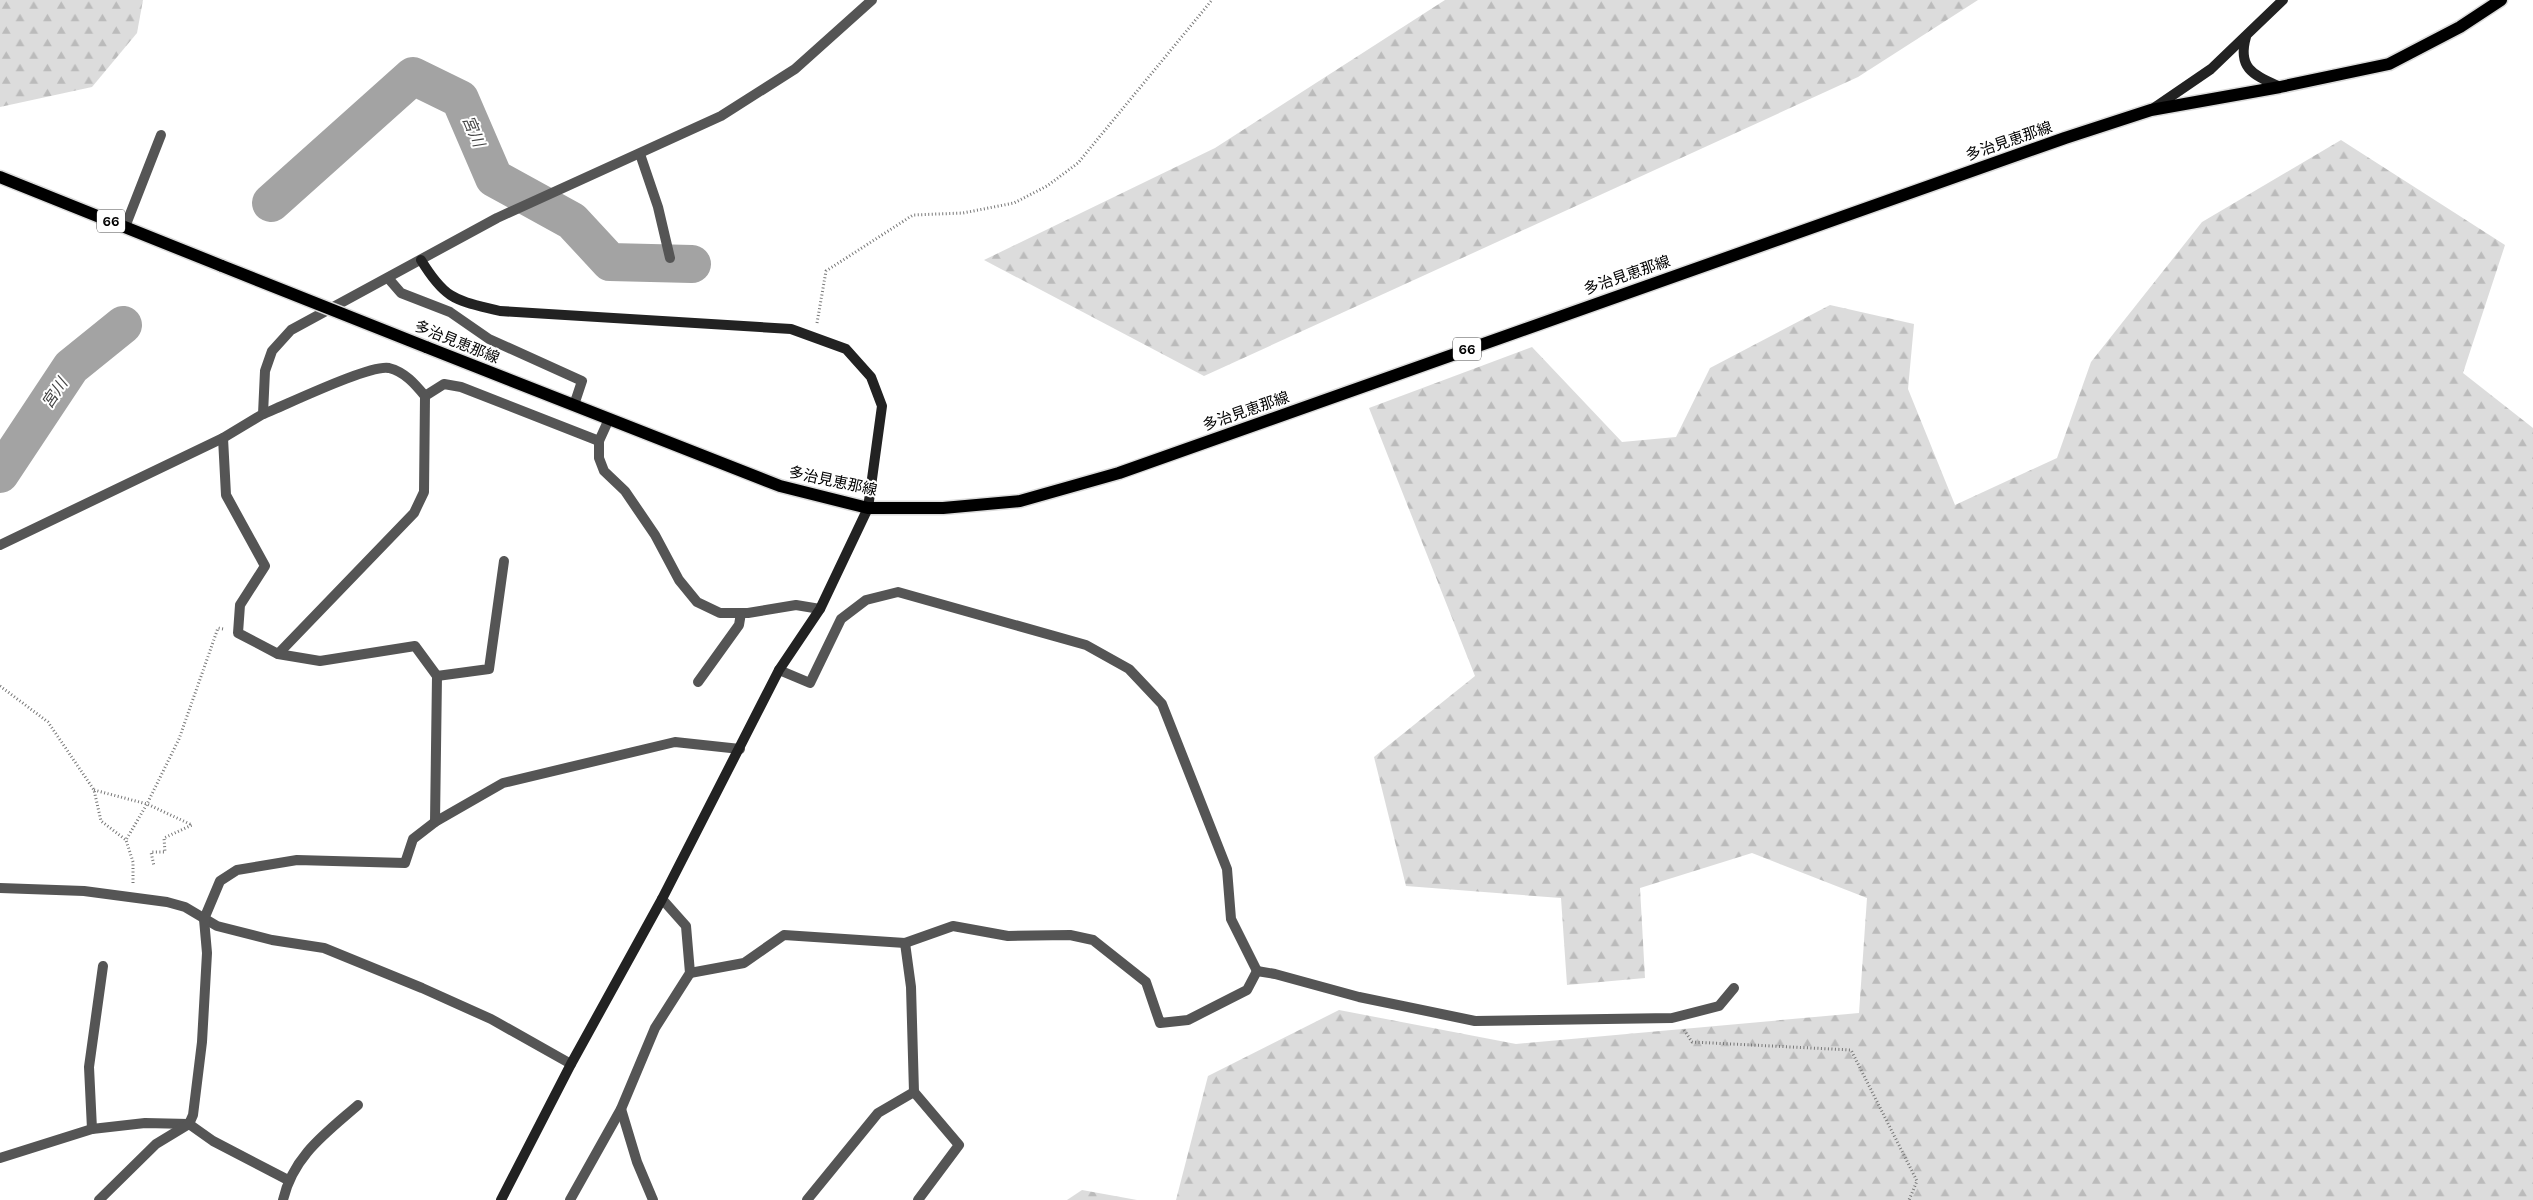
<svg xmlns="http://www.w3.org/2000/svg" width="2533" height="1200" font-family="Karla,'Noto Sans JP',sans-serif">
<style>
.forest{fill:url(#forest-firs)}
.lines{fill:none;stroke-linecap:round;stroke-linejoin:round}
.river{stroke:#a3a3a3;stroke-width:38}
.primary-casing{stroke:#dbdbdb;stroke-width:15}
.path{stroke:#777;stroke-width:3;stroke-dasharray:1 2.5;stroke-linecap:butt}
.street{stroke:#555;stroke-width:10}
.secondary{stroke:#222;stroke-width:10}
.primary{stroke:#000;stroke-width:12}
.primary-bridge-casing{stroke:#dbdbdb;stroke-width:15;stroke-linecap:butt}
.primary-bridge{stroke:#000;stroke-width:12}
.labels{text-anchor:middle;stroke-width:4;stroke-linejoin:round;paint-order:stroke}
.shield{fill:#fff;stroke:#4c4c4c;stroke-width:1}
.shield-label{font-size:14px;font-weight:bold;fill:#000}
.street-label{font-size:15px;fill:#000;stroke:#fff}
.water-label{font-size:16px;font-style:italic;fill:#444;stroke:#fff}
</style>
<defs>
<pattern id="forest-firs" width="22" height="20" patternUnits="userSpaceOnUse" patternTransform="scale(1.25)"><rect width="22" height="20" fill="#dcdcdc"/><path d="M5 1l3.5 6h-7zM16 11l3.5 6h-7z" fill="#bbb"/></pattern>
</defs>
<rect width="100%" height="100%" fill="#fff"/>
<!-- forest -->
<g class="forest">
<polygon points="0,0 143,0 137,33 92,87 0,107"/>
<polygon points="1445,0 1978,0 1858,77 1204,376 984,260 1215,148"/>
<polygon points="2341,140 2505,245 2463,373 2533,428 2533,1200 1176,1200 1208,1076 1339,1010 1516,1044 1859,1013 1867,898 1752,853 1640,888 1645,978 1567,985 1561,898 1406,886 1374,757 1475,676 1369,408 1532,347 1622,442 1676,437 1710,368 1830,305 1914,324 1908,389 1955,505 2057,458 2091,362 2202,222"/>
<polygon points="1082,1190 1137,1200 1067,1200"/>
</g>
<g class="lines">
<!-- river -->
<g class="river">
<polyline points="271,203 413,76 460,99 494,178 572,221 610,262 692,264"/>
<polyline points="0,474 71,367 123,325"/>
</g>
<!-- primary casing -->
<g class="primary-casing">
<g id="primary">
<polyline points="0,177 222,266"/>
<polyline points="426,347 780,486 868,508 943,508 1020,501 1119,473 2065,138 2151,110 2280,87 2389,64 2460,27 2501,0"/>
</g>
</g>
<!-- path -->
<g class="path">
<polyline points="817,323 826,271 913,215 963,213 1014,203 1047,186 1078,163 1212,0"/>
<polyline points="0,686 48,722 94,790 101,821 126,840"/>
<polyline points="94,790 147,804 192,825 164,838 165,852 151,852 154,866"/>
<polyline points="133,883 133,862 126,840 147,804 179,739 218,628 223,629"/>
<polyline points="1684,1030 1692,1042 1851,1050 1917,1181 1909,1200"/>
</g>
<!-- street -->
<g class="street">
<polyline points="640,154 658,207 670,258"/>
<polyline points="125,227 161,135"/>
<polyline points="388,278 401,293 450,312 489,339 582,381 574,405"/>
<polyline points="425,396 444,384 461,387 599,441"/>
<path d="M263,414C286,405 370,364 389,368C405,372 415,384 425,396L424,492L414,513L278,654"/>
<polyline points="609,419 599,441 599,458 604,471 625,491 655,535 679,580 697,602 720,613 748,613 796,605 820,609"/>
<polyline points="0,545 223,438 263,414 265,371 272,351 291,330 497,218 721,116 795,69 872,0"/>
<polyline points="779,670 810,683 841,619 866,600 898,592 1086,645 1129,669 1162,704 1227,869 1231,919 1257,971"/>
<polyline points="437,676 489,669 504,561"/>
<polyline points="698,682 739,625 741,613"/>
<polyline points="435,822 503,783 675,742 740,749"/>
<polyline points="0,888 84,891 167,902 185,907 217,926 272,940 324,948 422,988 491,1019 571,1064"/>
<polyline points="1257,971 1275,974 1359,997 1475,1021 1672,1018 1719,1006 1734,988"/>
<polyline points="690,973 744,963 784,935 905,943 953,926 1008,936 1070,935 1093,940 1146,982 1160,1023 1188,1020 1247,990 1257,971"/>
<polyline points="914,1092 959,1145 918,1200"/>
<polyline points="621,1109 637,1162 653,1200"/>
<polyline points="92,1129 89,1067 103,966"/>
<polyline points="0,1158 92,1129 145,1123 189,1124 193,1115 202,1042 207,953 204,919 220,881 237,870 297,860 405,863 413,839 435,822 437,676 415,646 320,661 278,654 238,633 240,605 265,566 226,495 223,438"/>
<polyline points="99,1200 156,1144 189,1124 213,1141 288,1180"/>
<path d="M283,1200C293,1156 326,1133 358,1105"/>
<polyline points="570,1200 621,1109 655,1028 690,973 686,926 662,899"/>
<polyline points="807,1200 878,1113 914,1092 911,987 905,943"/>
</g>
<!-- secondary -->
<g class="secondary">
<path d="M2246,37C2237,69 2254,75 2280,87"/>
<polyline points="2154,108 2211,69 2283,0"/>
<path d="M421,260C446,301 456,300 500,311L791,329L846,349L871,377L882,406L868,508L820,609L779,670L662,899L571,1064L501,1200"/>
</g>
<!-- primary -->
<use href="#primary" class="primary"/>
<!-- primary-bridge casing -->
<g class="primary-bridge-casing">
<polyline id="primary-bridge" points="222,266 426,347"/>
</g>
<!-- primary-bridge -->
<use href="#primary-bridge" class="primary-bridge"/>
</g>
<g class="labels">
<!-- shield labels -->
<g class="shield">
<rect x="97" y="209.5" width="28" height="23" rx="4"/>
<rect x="1453" y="337.5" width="28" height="23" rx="4"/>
</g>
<g class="shield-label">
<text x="111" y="226">66</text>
<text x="1467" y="354">66</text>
</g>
<!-- street labels -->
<g class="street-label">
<text transform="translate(2009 141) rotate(-19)" y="5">多治見恵那線</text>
<text transform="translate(1627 275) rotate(-19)" y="5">多治見恵那線</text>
<text transform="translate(457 342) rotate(22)" y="5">多治見恵那線</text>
<text transform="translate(1246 411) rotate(-19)" y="5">多治見恵那線</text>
<text transform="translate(833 481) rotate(12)" y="5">多治見恵那線</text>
</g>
<!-- water labels -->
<g class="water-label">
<text transform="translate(474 131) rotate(67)" y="6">宮川</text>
<text transform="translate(54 393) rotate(-56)" y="6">宮川</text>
</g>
</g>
</svg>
